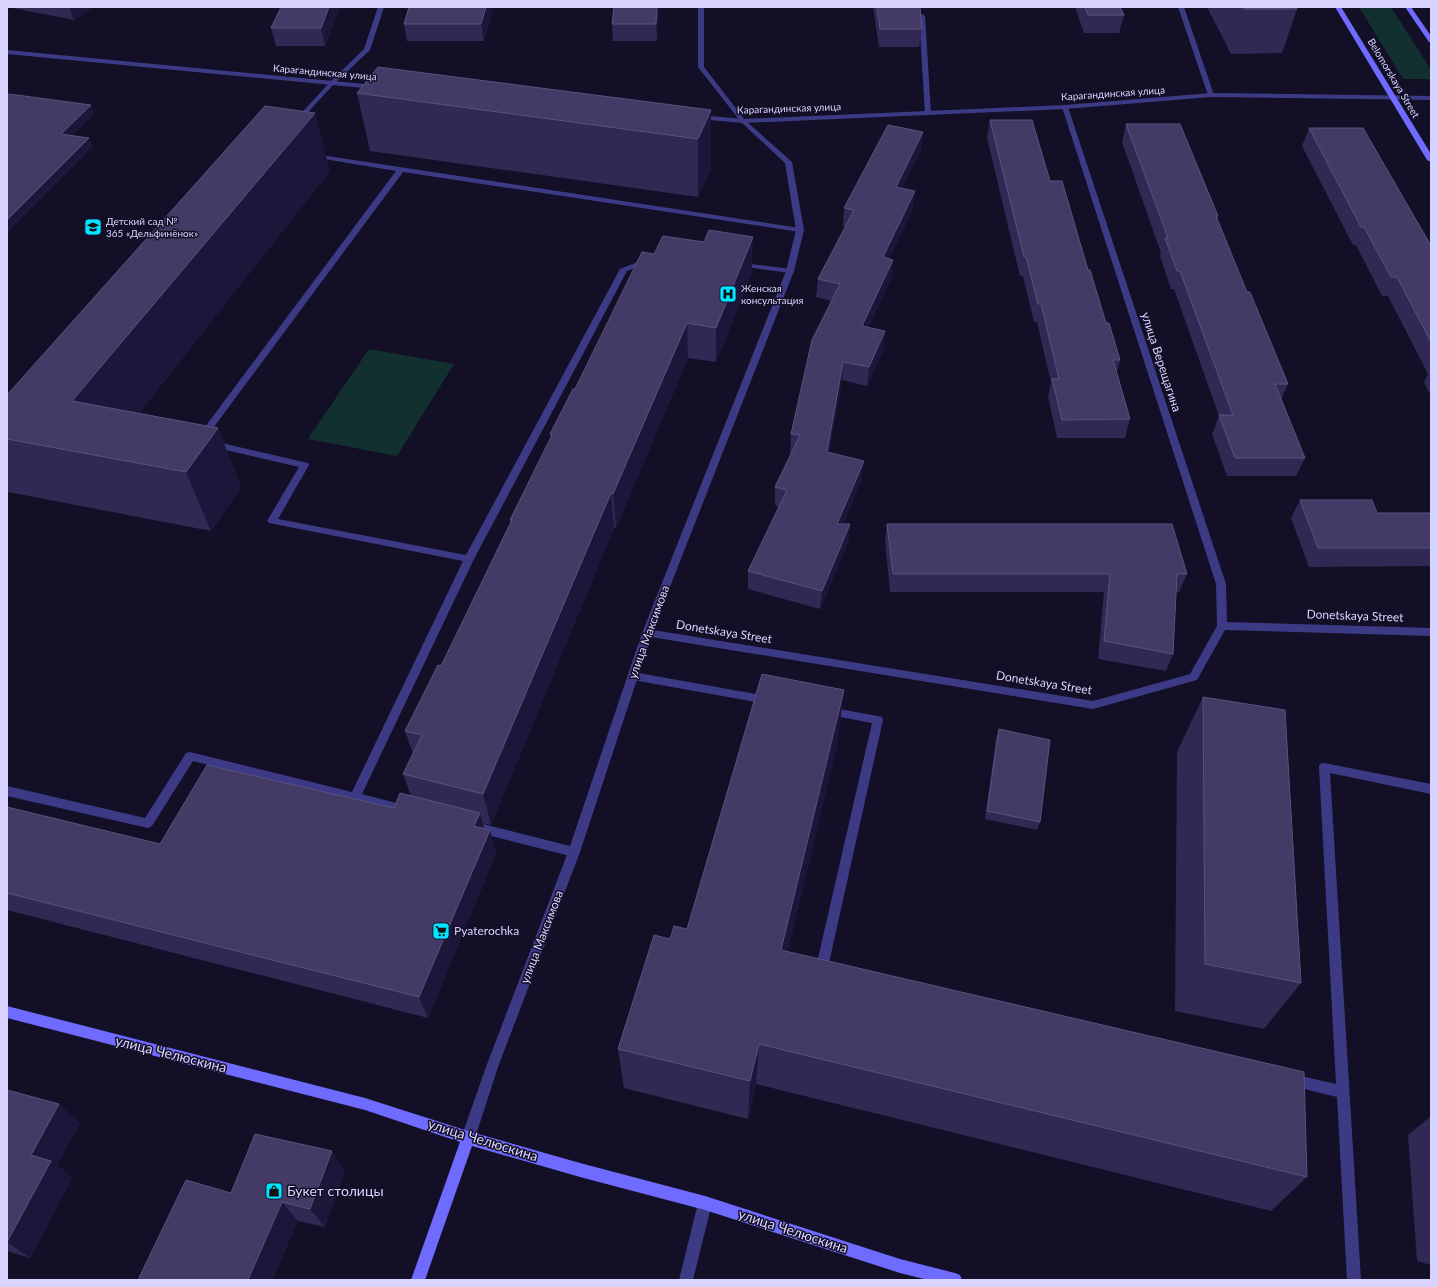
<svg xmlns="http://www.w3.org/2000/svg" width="1438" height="1287" font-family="Lato,sans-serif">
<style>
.green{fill:#12302f}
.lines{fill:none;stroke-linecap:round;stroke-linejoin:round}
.service{fill:#3d3a85;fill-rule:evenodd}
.minor{fill:#3d3a85;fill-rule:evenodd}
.tertiary{fill:#3d3a85;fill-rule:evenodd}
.secondary{fill:#6f6bff;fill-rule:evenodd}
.wall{fill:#312854}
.shaded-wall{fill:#1d163a}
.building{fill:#433a66;stroke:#5a527e}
.labels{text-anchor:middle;stroke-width:3;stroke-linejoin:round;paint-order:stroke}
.far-street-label{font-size:10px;fill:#d9d4ff;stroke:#130f26}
.far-poi-label{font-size:10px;fill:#d9d4ff;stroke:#130f26;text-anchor:start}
.street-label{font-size:12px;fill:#d9d4ff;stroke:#130f26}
.poi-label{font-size:12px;fill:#d9d4ff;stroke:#130f26;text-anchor:start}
.near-street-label{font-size:14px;fill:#d9d4ff;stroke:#130f26}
.near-poi-label{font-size:14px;fill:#d9d4ff;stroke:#130f26;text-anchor:start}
</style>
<rect width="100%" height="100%" fill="#130f26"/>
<!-- green -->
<g class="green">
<polygon points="1359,7 1391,7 1431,70 1431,79 1403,79"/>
<polygon points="369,349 454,364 397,456 308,439"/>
</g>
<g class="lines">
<!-- service -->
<g class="service">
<polygon points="1178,7 1184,7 1214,95 1213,96 1208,95"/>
<polygon points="922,14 925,16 931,113 928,115 925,113 919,16"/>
<polygon points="330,82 335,83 298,123 294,123 294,121"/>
<polygon points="314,154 800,228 804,230 800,232 403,172 205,439 199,439 198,437 199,435 396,171 312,157 310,156"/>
<polygon points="645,259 651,259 652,261 627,271 474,559 362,794 411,807 413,810 411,813 407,815 193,761 152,826 148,828 7,796 7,786 145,818 186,753 190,752 352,792 463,561 269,523 267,521 299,467 213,447 209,444 213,441 308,463 309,465 278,519 466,555 620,269"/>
<polygon points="736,262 790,269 794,271 790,273 739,266 736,266"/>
<polygon points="633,672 767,696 771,697 772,700 771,703 767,704 633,680 629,679 628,676 629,673"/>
<polygon points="828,707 878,716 882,717 883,720 829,963 831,964 833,968 831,972 827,974 818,971 816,967 872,723 824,714 823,711 824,708"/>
<polygon points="1324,763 1431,784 1431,794 1330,773 1361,1280 1347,1280 1337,1097 1292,1086 1288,1084 1286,1080 1288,1076 1292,1074 1336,1084 1319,767 1320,764"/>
<polygon points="479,823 574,847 578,849 580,852 578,855 574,857 479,833 475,831 473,828 475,825"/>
<polygon points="705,1196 710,1198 712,1203 693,1280 679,1280 698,1203 700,1198"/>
</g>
<!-- minor -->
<g class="minor">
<polygon points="378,7 384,7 370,50 334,84 330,84 330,82 364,49"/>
<polygon points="698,7 704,7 704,67 745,120 792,162 804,230 794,271 653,630 1093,701 1190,674 1217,626 1216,584 1062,107 1065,105 1068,107 1226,584 1227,622 1431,628 1431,636 1225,630 1197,680 1093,709 651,637 580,852 498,1067 475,1138 473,1143 468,1145 463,1143 461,1138 486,1067 568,852 642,633 786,271 796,230 785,163 741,122 698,67"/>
</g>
<!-- tertiary -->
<g class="tertiary">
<polygon points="7,50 375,85 378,87 375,89 7,54"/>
<polygon points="1211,93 1431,96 1431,100 1211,97 1065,109 743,123 698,119 695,117 698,115 743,119 1065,105"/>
</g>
<!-- secondary -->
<g class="secondary">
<polygon points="1335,7 1341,7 1431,154 1431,162 1427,160"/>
<polygon points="1405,7 1411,7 1431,36 1431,43 1429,42"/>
<polygon points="7,1006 365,1098 468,1131 580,1163 705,1196 900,1259 955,1273 960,1275 962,1280 928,1280 900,1273 705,1210 580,1177 472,1146 425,1280 411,1280 460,1142 365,1110 7,1018"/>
</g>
</g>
<!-- wall -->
<g class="wall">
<polygon points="7,7 93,7 74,20"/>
<polygon points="340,7 325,46 276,46 271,28"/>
<polygon points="409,7 493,7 484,41 407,41 404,24"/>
<polygon points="659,7 657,41 613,41 612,24"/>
<polygon points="873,7 920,7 922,29 919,47 879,47"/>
<polygon points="1075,7 1120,7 1124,15 1119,33 1084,33"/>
<polygon points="1207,7 1296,7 1297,9 1282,53 1231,54"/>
<polygon points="357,93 711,110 711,168 698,197 370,151"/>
<polygon points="990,120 1050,181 1088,270 1106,323 1120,360 1117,372 1130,419 1125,438 1057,438 1048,397 1051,383 1037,322 1034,322 1023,276 1020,276 987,138"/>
<polygon points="1126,124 1218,216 1217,220 1247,292 1288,384 1281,400 1305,458 1296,476 1227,476 1212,434 1219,416 1174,289 1171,289 1160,256 1161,253 1122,142"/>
<polygon points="1309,128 1430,244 1431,244 1431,396 1424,382 1428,374 1388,296 1382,296 1356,245 1353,245 1302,146"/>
<polygon points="921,150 902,188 913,209 889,259 893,260 891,278 868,328 885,331 883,350 867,386 842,380 829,453 861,480 843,524 850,524 848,542 820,609 748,589 748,571 779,507 775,505 775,487 792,453 790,453 791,434 831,301 816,297 818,279 845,227 843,226 844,208"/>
<polygon points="330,171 139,413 218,428 241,487 211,531 8,492 7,490 7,395"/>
<polygon points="752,272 716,362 688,358 616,528 614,528 491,825 482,823 484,828 496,853 428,1018 7,910 7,807 160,844 394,808 411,796 403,774 413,754 405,731 441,666 510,523 510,520 551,437 550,434 575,389"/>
<polygon points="1300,500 1377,513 1431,513 1431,566 1309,567 1291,518"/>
<polygon points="887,524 1187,574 1179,592 1176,592 1173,654 1166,671 1098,659 1104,592 890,592 885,542"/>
<polygon points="1203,697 1301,983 1264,1029 1175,1011 1177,752"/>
<polygon points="999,729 1040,822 1037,830 985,819 996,738"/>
<polygon points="838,741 787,952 1307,1177 1271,1211 756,1084 748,1119 624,1088 618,1049 670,939 687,929"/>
<polygon points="7,1090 80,1123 57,1165 72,1178 30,1258 7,1251"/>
<polygon points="1431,1116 1431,1265 1417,1261 1408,1135"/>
<polygon points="345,1171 325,1227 298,1221 231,1193"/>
</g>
<!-- shaded-wall -->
<g class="shaded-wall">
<polygon points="69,7 93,7 74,20"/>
<polygon points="329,7 340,7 325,46 321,28"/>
<polygon points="486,7 493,7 484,41 481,24"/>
<polygon points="657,7 659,7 657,41 656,24"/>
<polygon points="91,105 94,114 65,143 61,134"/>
<polygon points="711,110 711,168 698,197 698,139"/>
<polygon points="315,113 330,171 104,457 72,401"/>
<polygon points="923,132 921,150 894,205 896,187"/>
<polygon points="89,138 93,147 7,233 7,220"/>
<polygon points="915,191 913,209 881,276 883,257"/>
<polygon points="753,237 752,272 716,362 716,328"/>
<polygon points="893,260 891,278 860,345 862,326"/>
<polygon points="687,323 688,358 616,528 613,494"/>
<polygon points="885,331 883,350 867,386 869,367"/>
<polygon points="843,362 842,380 826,471 827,452"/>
<polygon points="218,428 241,487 211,531 186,472"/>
<polygon points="864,461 861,480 835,542 837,524"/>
<polygon points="611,493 614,528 491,825 483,794"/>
<polygon points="850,524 848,542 820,609 822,591"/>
<polygon points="844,690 838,741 778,994 781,950"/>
<polygon points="480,813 486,836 474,826"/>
<polygon points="490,830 496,853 428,1018 419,997"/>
<polygon points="759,1044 756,1084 748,1119 750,1081"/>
<polygon points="59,1104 80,1123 57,1165 72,1178 30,1258 7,1242 31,1155"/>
<polygon points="332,1151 345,1171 325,1227 310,1209"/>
<polygon points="282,1202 298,1221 273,1280 248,1280"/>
</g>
<!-- building -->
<g class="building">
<polygon points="281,7 329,7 321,28 271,28"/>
<polygon points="409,7 486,7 481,24 404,24"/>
<polygon points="614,7 657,7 656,24 612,24"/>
<polygon points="877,7 920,7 922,29 880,29"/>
<polygon points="1085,7 1120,7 1124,15 1088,15"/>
<polygon points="1243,7 1296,7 1297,9 1244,9"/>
<polygon points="378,67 711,110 698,139 357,93"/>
<polygon points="9,94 91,105 61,134 89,138 7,220 7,96"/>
<polygon points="265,106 315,113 72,401 218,428 186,472 7,439 7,395"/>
<polygon points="990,120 1032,120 1050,181 1062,181 1088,270 1090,270 1106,323 1109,323 1120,360 1113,360 1130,419 1062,420 1052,379 1059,379 1041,304 1038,304 1026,257 1024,257"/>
<polygon points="1126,124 1180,124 1218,216 1216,216 1247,292 1250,292 1288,384 1275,384 1305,458 1235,458 1219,415 1233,415 1180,271 1177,271 1165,238 1168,238"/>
<polygon points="888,125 923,132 896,187 915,191 883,257 893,260 862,326 885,331 869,367 843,362 827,452 864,461 837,524 850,524 822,591 748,571 787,490 775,487 800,435 791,434 812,340 840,284 818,279 854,210 844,208"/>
<polygon points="1309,128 1363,128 1430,244 1431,244 1431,342 1397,277 1391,277 1364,227 1361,227"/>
<polygon points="709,230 753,237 716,328 687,323 613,494 611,493 483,794 403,774 422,735 405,731 438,665 441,666 512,520 510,520 552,435 550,434 573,389 575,389 642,252 654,254 663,236 704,242"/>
<polygon points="1300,500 1372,500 1377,513 1431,513 1431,548 1318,548"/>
<polygon points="887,524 1172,524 1187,574 1177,574 1173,654 1104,641 1110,574 893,574"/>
<polygon points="762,674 844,690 781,950 1304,1072 1307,1177 759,1044 750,1081 618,1049 654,935 670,939 674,926 687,929"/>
<polygon points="1203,697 1285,710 1301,983 1205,964"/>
<polygon points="999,729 1050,740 1040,822 987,811"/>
<polygon points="207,765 394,808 400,793 480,813 474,826 490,830 419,997 7,893 7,807 160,844"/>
<polygon points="7,1090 59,1104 31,1155 51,1161 7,1242"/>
<polygon points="255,1134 332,1151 310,1209 282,1202 248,1280 138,1280 186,1180 231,1193"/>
</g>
<!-- icons -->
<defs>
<g id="school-square" transform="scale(0.9)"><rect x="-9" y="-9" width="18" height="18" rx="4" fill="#00e5ff" stroke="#130f26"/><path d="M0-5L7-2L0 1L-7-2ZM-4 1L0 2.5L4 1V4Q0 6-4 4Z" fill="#111"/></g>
<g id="hospital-square" transform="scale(0.9)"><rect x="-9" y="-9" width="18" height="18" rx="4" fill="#00e5ff" stroke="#130f26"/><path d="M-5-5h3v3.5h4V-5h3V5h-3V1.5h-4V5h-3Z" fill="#111"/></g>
<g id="supermarket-square" transform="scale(0.9)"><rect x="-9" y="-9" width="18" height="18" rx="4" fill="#00e5ff" stroke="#130f26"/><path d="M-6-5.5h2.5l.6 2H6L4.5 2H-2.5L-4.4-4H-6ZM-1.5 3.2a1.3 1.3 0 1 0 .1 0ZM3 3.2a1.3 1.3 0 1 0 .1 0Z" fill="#111"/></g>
<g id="shop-square" transform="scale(0.9)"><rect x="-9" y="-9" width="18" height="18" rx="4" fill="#00e5ff" stroke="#130f26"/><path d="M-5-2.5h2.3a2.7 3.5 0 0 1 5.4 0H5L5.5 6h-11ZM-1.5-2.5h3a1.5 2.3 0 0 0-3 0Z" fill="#111"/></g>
</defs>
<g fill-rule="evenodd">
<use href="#school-square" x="93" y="227"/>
<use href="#hospital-square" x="728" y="294"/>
<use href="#supermarket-square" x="441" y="931"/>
<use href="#shop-square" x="274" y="1191"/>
</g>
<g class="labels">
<!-- far-street labels -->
<g class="far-street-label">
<text transform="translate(325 72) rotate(5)" y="4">Карагандинская улица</text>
<text transform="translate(1394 78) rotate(59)" y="4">Belomorskaya Street</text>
<text transform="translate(1113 93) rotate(-4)" y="4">Карагандинская улица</text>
<text transform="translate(789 108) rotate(-2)" y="4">Карагандинская улица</text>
</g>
<!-- far-poi labels -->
<g class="far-poi-label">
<text x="106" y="225">Детский сад №<tspan x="106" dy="12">365 «Дельфинёнок»</tspan></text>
<text x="741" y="292">Женская<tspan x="741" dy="12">консультация</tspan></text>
</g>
<!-- street labels -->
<g class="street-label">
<text transform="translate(1161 362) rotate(72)" y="4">улица Верещагина</text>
<text transform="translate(1355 616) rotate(2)" y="4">Donetskaya Street</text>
<text transform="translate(649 632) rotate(-70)" y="4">улица Максимова</text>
<text transform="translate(724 632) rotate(9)" y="4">Donetskaya Street</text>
<text transform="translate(1044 683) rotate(9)" y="4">Donetskaya Street</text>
<text transform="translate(542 937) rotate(-69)" y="4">улица Максимова</text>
</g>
<!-- poi labels -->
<g class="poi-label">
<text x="454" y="935">Pyaterochka</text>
</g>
<!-- near-street labels -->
<g class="near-street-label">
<text transform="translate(171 1054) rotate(14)" y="5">улица Челюскина</text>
<text transform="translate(483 1140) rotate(17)" y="5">улица Челюскина</text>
<text transform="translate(793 1231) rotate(18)" y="5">улица Челюскина</text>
</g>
<!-- near-poi labels -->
<g class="near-poi-label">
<text x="287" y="1196">Букет столицы</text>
</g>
</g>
<!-- border -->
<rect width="1438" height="1287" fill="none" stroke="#d9d4ff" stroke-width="16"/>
</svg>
